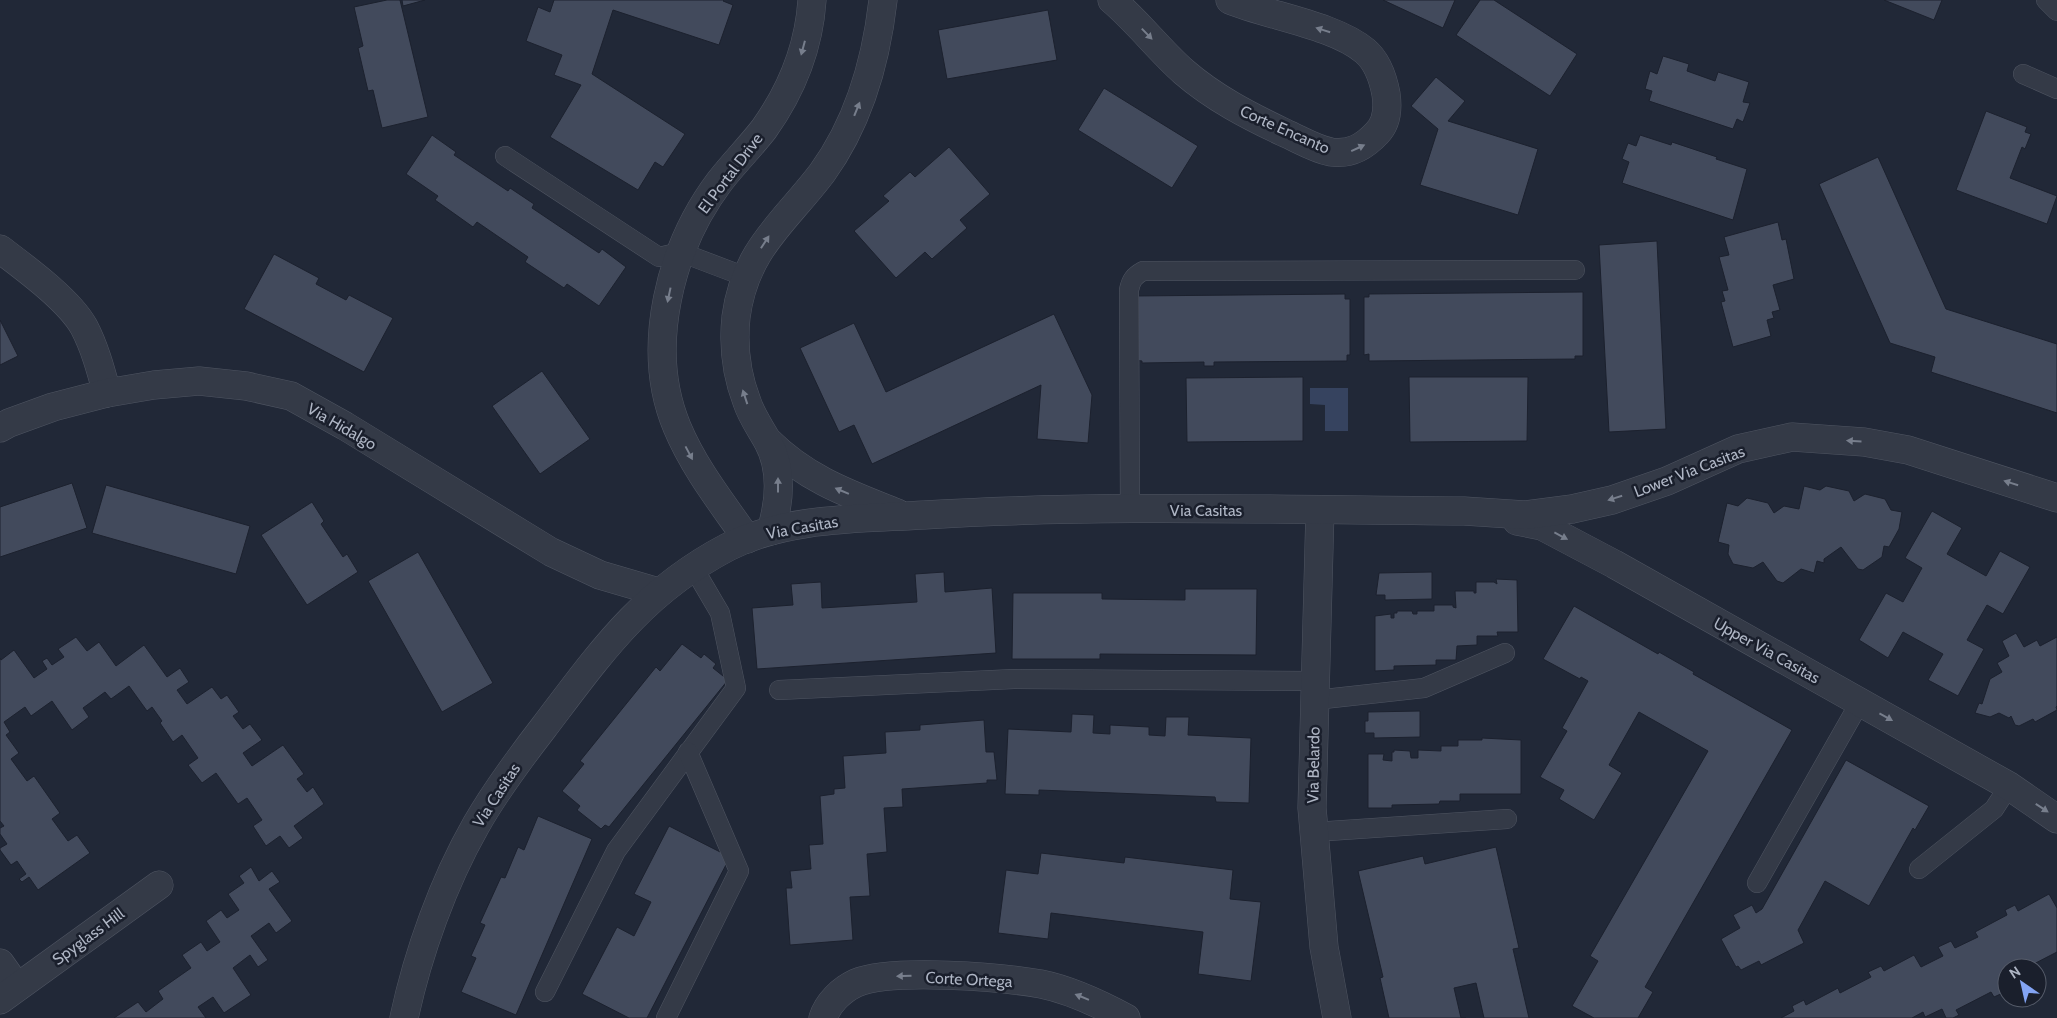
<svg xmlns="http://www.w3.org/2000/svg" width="2057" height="1018" font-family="Cabin,sans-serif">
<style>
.water{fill:#36435f}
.building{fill:#424a5c;stroke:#1c212e}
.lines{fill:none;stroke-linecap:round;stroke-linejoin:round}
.service-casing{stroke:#4f5562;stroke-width:20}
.minor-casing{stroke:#4f5562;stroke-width:29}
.service{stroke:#343a47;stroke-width:19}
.minor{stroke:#343a47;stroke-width:28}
.oneway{fill:#777e8c}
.labels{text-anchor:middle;stroke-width:5;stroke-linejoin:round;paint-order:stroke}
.street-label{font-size:16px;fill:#aeb5c4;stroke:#1a1f2c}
</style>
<rect width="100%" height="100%" fill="#212837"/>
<!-- water -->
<polygon class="water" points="1310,388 1348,388 1348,431 1325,431 1325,405 1310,404"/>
<!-- building -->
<g class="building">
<polygon points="387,0 400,0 428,117 382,128 373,90 368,91 358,48 363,46 354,7"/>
<polygon points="402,0 425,0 403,6"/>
<polygon points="554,0 724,0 723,1 733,5 719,45 613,10 592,74 685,134 663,167 655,162 638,190 550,137 581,85 554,75 562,55 526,41 538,7 550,12"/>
<polygon points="1383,0 1455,0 1443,28"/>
<polygon points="1480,0 1494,0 1577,54 1550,96 1456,35"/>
<polygon points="1884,0 1942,0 1934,20"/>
<polygon points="1048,10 1057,60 947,79 938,30"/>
<polygon points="1663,56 1689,64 1687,71 1715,81 1718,72 1749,82 1743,102 1750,103 1743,122 1737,119 1733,129 1649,101 1652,91 1645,89 1650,71 1657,74"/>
<polygon points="1436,77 1465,101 1448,121 1538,149 1518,215 1420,185 1438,129 1411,106"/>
<polygon points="1104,88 1198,146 1172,188 1078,130"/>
<polygon points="1986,111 2027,127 2025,132 2031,134 2025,149 2022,147 2010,178 2057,196 2047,224 1956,190"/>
<polygon points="432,135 456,152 454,155 508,191 510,188 534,204 532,208 599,253 602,249 626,267 599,306 567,284 564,288 525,262 528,257 477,222 473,227 435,200 438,196 406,174"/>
<polygon points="1640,135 1671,145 1672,142 1717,157 1716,159 1747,169 1733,220 1622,183 1629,162 1622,159 1628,143 1636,146"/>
<polygon points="949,147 990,194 960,220 967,228 932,259 925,252 896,278 854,231 889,201 883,196 910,172 915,177"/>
<polygon points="1878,157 1946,309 2057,344 2057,413 1931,372 1935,357 1890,343 1819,184"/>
<polygon points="1778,222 1782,240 1786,239 1794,279 1773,285 1780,310 1772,312 1774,318 1767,320 1771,336 1733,347 1721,302 1725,301 1722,291 1728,290 1719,257 1729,255 1724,237"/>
<polygon points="1657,241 1666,429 1609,432 1599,245"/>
<polygon points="274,254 319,278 316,284 346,300 349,295 393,318 364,372 244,309"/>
<polygon points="1583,292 1583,356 1575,356 1575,359 1369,361 1369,354 1364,355 1364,297 1369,297 1369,294"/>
<polygon points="1345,294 1345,299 1350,299 1350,355 1347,355 1347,361 1214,362 1214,366 1204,366 1204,362 1142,363 1142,361 1133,360 1133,296"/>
<polygon points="1054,314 1092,395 1088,443 1037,439 1041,385 872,464 854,425 839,432 800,348 854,323 886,392"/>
<polygon points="0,320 18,356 0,365"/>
<polygon points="542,371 590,439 540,474 492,406"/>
<polygon points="1303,377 1303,441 1187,442 1186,378"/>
<polygon points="1409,377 1528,377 1527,441 1410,442"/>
<polygon points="72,483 87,528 0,557 0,507"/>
<polygon points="106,485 250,526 236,574 92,533"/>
<polygon points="1804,486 1820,490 1826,486 1849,491 1854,501 1865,494 1885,499 1891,510 1902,512 1899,529 1889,547 1884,546 1882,557 1863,570 1858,569 1841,547 1824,559 1824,563 1817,561 1814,573 1801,569 1783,583 1777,581 1763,562 1753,568 1733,564 1728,554 1729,545 1718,542 1727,503 1738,506 1747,498 1768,503 1774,513 1784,506 1799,509"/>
<polygon points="312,502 324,521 321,524 343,557 347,554 358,572 307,605 261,535"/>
<polygon points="1932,511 1962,528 1947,554 1986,576 2000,551 2030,567 2003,614 1987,605 1967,640 1984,649 1958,696 1928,680 1943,654 1903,632 1888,658 1859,640 1886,593 1903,602 1922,568 1905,558"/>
<polygon points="418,552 493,683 442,712 368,581"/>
<polygon points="944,572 945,592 992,588 996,653 757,669 752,608 793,605 791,584 821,582 822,608 917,602 915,574"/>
<polygon points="1432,572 1432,599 1385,600 1385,595 1376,595 1379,573"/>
<polygon points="1496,579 1517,580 1518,632 1497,632 1498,636 1477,636 1477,645 1457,646 1456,660 1436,660 1436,665 1394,666 1394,670 1375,671 1375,616 1391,614 1391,618 1394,618 1394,613 1397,613 1397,611 1412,611 1413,614 1417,614 1417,611 1434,611 1434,605 1453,605 1453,607 1456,608 1455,591 1474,591 1474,593 1476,593 1476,582 1494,582 1497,584"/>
<polygon points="1185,589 1257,589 1256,655 1100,654 1100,659 1012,659 1013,593 1102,593 1102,599 1185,600"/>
<polygon points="1574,606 1658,654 1659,652 1694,672 1693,674 1792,730 1645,987 1653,992 1638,1018 1594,1018 1572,1006 1598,961 1590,956 1708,751 1639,712 1609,765 1622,773 1594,820 1559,799 1564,790 1540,777 1567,731 1562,728 1588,681 1581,677 1580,679 1543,659"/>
<polygon points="2016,633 2024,647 2037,640 2040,646 2057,637 2057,706 2056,707 2057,710 2035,722 2033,719 2019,726 2015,725 2011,716 2009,718 1999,713 1990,717 1975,713 1979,703 1982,704 1990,679 2002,672 1997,663 2009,656 2002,641"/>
<polygon points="76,637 87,651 99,642 116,666 144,645 167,677 180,668 189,682 177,690 187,704 212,687 221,699 227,695 239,712 233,716 243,729 250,724 262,740 243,753 252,766 283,745 304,774 297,779 307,792 313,787 324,804 294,826 303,838 289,848 280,836 266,846 253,826 262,820 247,798 238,804 216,773 202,783 188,765 198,758 182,735 173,742 160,723 162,721 152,707 147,711 129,686 111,699 105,692 83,708 89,717 72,730 52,701 31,716 25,707 4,722 10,732 6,735 19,753 11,759 27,781 34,776 60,813 52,819 68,841 77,835 90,853 38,890 29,877 22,882 19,879 26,874 17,861 11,865 0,850 0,848 7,844 0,834 0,828 4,826 0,821 0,658 1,660 14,650 34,678 47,669 42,661 47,658 52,665 64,657 58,649"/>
<polygon points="682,644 701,658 704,654 716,664 713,668 728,680 609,827 605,825 601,829 577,810 580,806 562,791 584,764 580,761 656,667 660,671"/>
<polygon points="1420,711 1420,737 1374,738 1374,733 1365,733 1365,721 1368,721 1368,712"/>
<polygon points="1072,714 1094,715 1093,733 1110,734 1110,725 1149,727 1149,735 1165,736 1166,717 1189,717 1188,735 1251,738 1249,803 1216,802 1215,797 1039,790 1039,795 1005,794 1008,729 1071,732"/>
<polygon points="984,720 986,752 994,752 997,780 987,780 987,783 902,789 903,807 884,808 887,852 867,854 870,896 850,897 853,940 790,945 786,888 792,888 790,871 811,869 809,845 823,844 820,796 834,794 834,789 845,788 843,756 886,753 885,732 920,730 920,725"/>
<polygon points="1482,738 1521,740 1521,794 1460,794 1460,801 1440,801 1439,804 1392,805 1392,808 1368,808 1368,754 1384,754 1383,760 1392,761 1392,752 1394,752 1394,750 1410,751 1411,758 1418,758 1418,750 1441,751 1441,746 1458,746 1458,740 1482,740"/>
<polygon points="1846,760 1929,806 1915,830 1913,828 1869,906 1825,881 1798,930 1804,943 1761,965 1759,961 1741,970 1738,966 1736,967 1721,939 1740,928 1733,915 1752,905 1756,913 1762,909"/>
<polygon points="538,816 592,839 516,1015 461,992 476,958 471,956 485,925 480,923 501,877 505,878 518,847 524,850"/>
<polygon points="669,826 730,857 647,1018 629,1018 582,994 617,927 634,936 651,902 634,894"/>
<polygon points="1496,847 1519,948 1513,949 1529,1018 1484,1018 1476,983 1454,988 1461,1018 1466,1018 1389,1018 1380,978 1383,977 1358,871 1423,856 1425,864"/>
<polygon points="1041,853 1124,863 1125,857 1233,870 1230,899 1261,902 1251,981 1198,974 1203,932 1051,913 1048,939 998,933 1006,870 1038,874"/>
<polygon points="251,867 259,881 272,871 280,882 269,889 292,921 276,933 269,923 251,936 268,960 258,967 250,955 233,968 251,995 224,1013 213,997 198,1007 206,1018 114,1018 138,1002 146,1012 163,999 158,991 191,968 182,955 201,942 207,951 220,942 206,921 221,910 227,918 239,910 228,894 244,883 239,876"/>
<polygon points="2049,894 2057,908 2057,952 2026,968 2007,968 2007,983 2002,986 2005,992 1994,997 1991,992 1956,1010 1959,1015 1953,1018 1946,1018 1942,1009 1925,1017 1923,1012 1912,1018 1781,1018 1794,1011 1792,1006 1804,1000 1806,1005 1838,988 1840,993 1871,977 1868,972 1881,966 1884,971 1914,955 1921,967 1943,956 1938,947 1951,941 1955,948 1978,937 1975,932 2007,915 2005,910 2015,905 2018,911"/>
</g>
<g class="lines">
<!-- service casing -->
<g class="service-casing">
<g id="service">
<polyline points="2046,0 2057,11"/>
<polyline points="2023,74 2057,89"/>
<polyline points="505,156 659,257 680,252 746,277"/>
<path d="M1130,510L1129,290C1131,280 1134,276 1143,271L1575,270"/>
<polyline points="779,690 1014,679 1315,681"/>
<polyline points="1315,700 1424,688 1505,653"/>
<polyline points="1314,832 1507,819"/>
<polyline points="1919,869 1994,809 2009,786"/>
<polyline points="1757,883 1860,702"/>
<polyline points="545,992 616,851 736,688 720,613 693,567"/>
<polyline points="666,1018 739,871 688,752"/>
</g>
</g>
<!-- minor casing -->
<g class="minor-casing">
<g id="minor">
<path d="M1112,0C1138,22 1159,50 1184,72C1214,98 1249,116 1285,133C1299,139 1315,149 1331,152C1350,155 1364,147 1377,133C1387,123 1388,108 1386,94C1383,78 1378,62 1365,51C1334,25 1269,16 1230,0"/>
<path d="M0,249C25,268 69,300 84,327C95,348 101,371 107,393"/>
<polyline points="0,428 9,423 53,407 107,393 154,385 199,381 246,386 291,396 345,426 551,552 600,575 658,592"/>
<path d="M768,441C806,479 849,494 897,513"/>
<polyline points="1320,510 1312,808 1324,947 1337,1018"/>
<polyline points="1517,521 1542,526 1614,564 2009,786 2057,819"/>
<path d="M771,531C780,501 783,470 768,442C761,429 752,417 747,402C737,376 733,345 736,317C745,249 784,223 822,173C859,122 876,62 883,0"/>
<path d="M747,539C722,503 694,468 677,427C644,348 670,247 720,181C734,163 750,147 764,129C791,91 809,47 812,0"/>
<polyline points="0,963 17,987"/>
<polyline points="0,1000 159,885"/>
<path d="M404,1018C418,953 443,883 476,825C496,790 520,758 544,727C601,652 642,592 728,547C787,517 859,519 924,515C1103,504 1284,510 1464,511L1525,515L1572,509L1612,500L1667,481L1738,449L1792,437L1864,442L1908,450L2057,498"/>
<path d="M823,1018C828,1003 841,990 856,983C892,968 1002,977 1041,984C1071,990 1100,1004 1126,1018"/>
</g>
</g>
<!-- service -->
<use href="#service" class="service"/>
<!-- minor -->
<use href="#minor" class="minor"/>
</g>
<!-- one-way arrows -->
<defs><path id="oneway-solid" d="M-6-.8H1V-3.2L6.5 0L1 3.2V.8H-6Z" transform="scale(1.25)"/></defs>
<g class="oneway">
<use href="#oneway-solid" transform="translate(1323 30) rotate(-162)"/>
<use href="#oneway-solid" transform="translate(1147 34) rotate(46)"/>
<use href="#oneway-solid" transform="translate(803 48) rotate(105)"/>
<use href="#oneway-solid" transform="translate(857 109) rotate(-68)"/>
<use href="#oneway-solid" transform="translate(1358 148) rotate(-25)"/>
<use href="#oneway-solid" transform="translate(765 242) rotate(-57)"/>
<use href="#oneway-solid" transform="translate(669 295) rotate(102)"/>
<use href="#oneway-solid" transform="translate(745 397) rotate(-108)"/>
<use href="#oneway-solid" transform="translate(1854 441) rotate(-177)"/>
<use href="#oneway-solid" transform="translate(689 453) rotate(62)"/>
<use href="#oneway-solid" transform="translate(2011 483) rotate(-162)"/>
<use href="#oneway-solid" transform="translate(778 485) rotate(-90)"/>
<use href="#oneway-solid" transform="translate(842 491) rotate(-157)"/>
<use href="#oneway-solid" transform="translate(1615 498) rotate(163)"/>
<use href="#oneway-solid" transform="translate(1561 536) rotate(28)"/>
<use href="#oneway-solid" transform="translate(1886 717) rotate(29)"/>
<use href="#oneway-solid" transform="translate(2042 808) rotate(33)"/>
<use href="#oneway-solid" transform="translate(904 976) rotate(178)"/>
<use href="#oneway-solid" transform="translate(1082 997) rotate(-158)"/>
</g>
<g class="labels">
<!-- street labels -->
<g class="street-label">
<text transform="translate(1285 129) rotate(24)" y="6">Corte Encanto</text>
<text transform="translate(730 173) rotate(-53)" y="6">El Portal Drive</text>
<text transform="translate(342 426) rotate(30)" y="6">Via Hidalgo</text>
<text transform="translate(1689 471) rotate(-21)" y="6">Lower Via Casitas</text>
<text x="1206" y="516">Via Casitas</text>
<text transform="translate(802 527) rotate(-10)" y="6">Via Casitas</text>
<text transform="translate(1767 650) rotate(29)" y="6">Upper Via Casitas</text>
<text transform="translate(1313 765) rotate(-89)" y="6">Via Belardo</text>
<text transform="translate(496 795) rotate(-57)" y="6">Via Casitas</text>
<text transform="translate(88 936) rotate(-36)" y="6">Spyglass Hill</text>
<text transform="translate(969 979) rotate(3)" y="6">Corte Ortega</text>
</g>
</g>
<!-- north arrow -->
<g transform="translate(2022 983) rotate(326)"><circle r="24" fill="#1a1f2c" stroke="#555b69"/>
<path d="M0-4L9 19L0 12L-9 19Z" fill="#83a4f4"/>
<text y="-8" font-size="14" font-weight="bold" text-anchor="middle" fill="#aeb5c4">N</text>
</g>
</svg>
